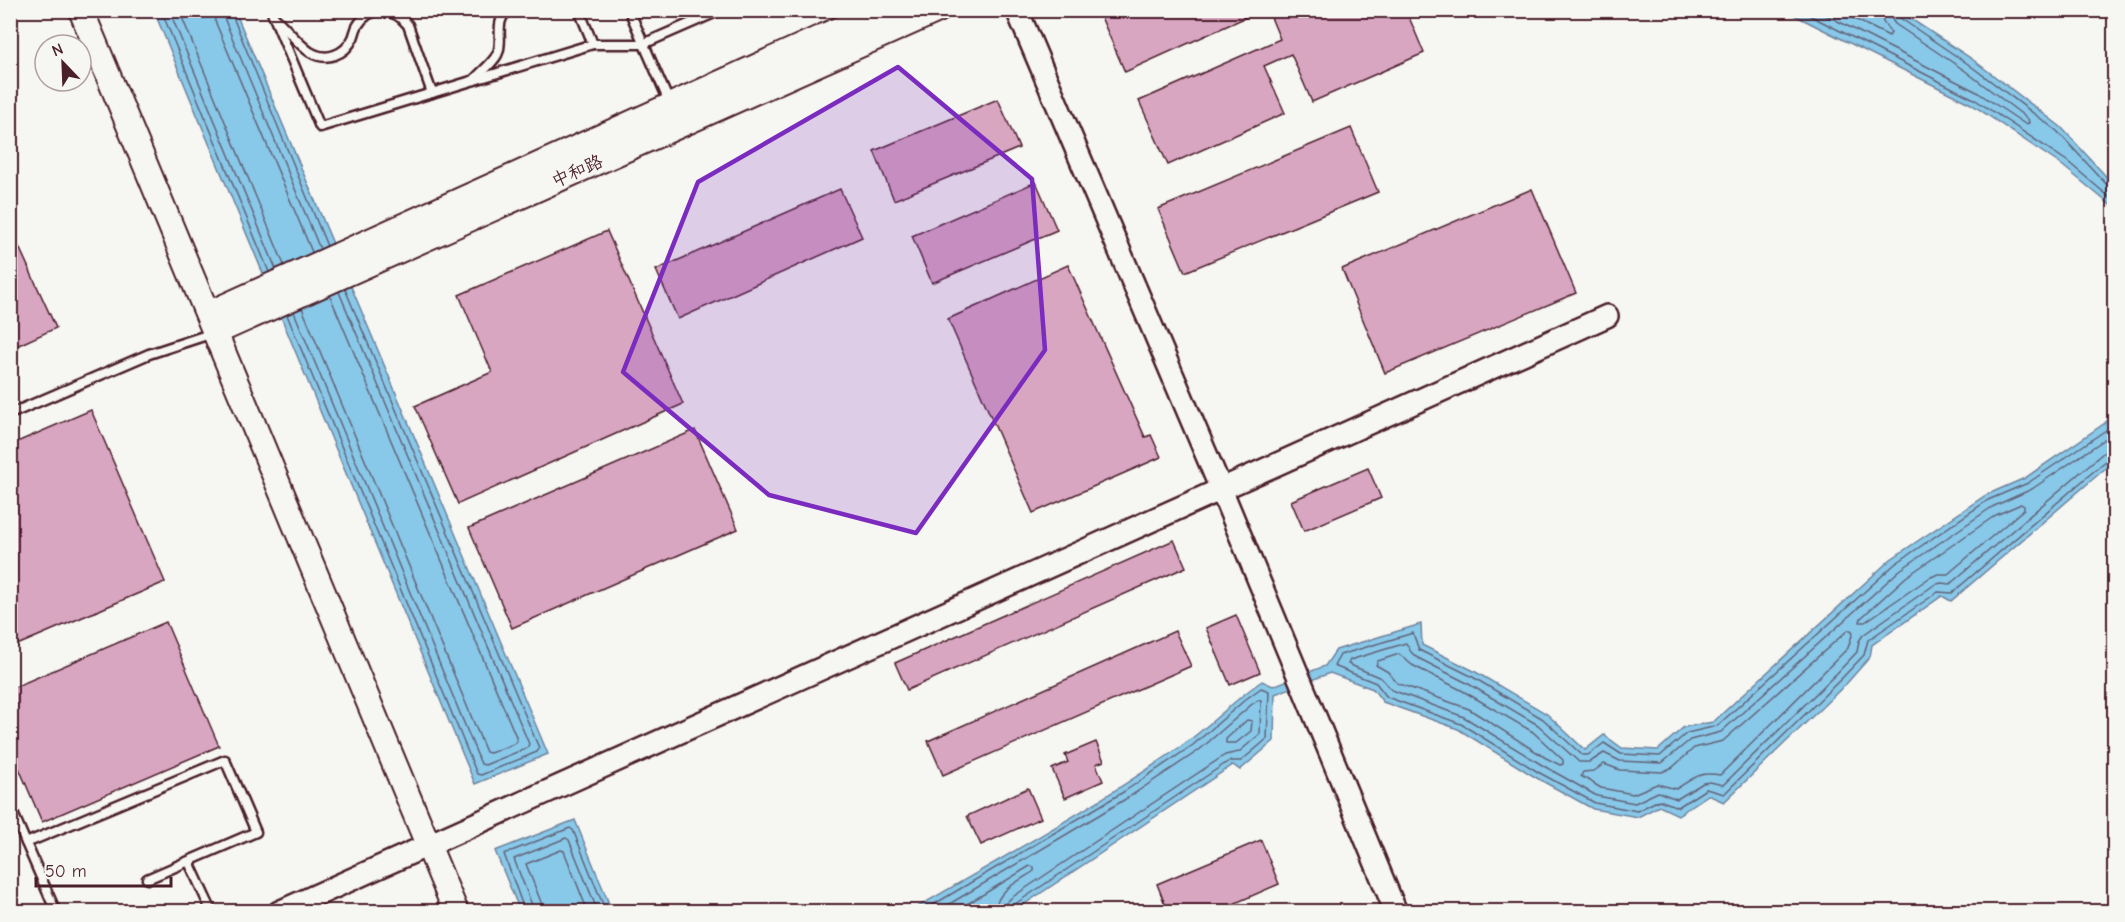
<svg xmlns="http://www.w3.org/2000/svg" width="2125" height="922" font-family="'Comic Neue','LXGW WenKai TC',sans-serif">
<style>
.water{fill:#88c8e9;stroke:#6f849d;stroke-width:1.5}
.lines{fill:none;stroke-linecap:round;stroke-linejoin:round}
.shore{stroke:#636377;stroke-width:1.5}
.building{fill:#d9a6c2;stroke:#4a1f2b;stroke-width:1.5}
.service-casing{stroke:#4a1f2b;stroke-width:13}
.tertiary-casing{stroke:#4a1f2b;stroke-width:26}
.secondary-casing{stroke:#4a1f2b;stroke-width:28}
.service{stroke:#f6f6f2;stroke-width:8}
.tertiary{stroke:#f6f6f2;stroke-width:21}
.secondary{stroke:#f6f6f2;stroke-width:24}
.marked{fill:#7b2cbf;fill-opacity:0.2;stroke:#7b2cbf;stroke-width:4.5;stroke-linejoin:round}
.labels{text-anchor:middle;stroke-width:4.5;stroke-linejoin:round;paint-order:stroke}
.street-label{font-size:18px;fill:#4a1f2b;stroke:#f6f6f2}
</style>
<rect width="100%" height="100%" fill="#f6f6f2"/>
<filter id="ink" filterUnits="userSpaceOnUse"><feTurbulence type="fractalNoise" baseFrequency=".0167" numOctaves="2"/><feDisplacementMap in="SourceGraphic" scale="12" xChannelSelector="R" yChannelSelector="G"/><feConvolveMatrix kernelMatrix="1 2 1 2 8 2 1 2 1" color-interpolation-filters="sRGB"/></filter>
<g filter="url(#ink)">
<!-- water -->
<g class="water">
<polygon points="154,11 235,11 548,754 475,784"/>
<polygon points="1786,11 1899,11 1972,59 2061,127 2114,185 2114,208 2063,166 1971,104"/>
<path d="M2114,408V461L1951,601L1942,596L1872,645L1870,657L1847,683L1724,802L1708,795L1678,815L1659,806L1638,817L1593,809L1535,777L1458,729L1383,702L1373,689L1330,673L1275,694L1274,741L1240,770L1233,765L1014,911L909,912C1003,857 1099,805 1187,742C1213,723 1235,699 1262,681L1273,686L1325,666L1336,650L1421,624L1422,645L1474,671L1547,714L1585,750L1604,735L1622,748L1658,750L1684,727L1713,722L1891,559L1986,495L2025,478L2105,423Z"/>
<polygon points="575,820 612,911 520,911 495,851"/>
</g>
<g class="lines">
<!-- shore -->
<g class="shore">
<polyline points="161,10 269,272"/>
<polyline points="169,10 276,269"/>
<polyline points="179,10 284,265"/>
<polyline points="214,10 215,21 312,252"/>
<polyline points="223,10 224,18 320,249"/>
<polyline points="230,10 327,246"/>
<polyline points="1799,10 1974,99 2067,161 2114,201"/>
<polyline points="1816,10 1977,92 2025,124 2029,123 2028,119 1964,70 1895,24 1891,18 1889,10"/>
<polyline points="1836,10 1889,36 1891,33 1883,22 1880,10"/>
<polyline points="1897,10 1900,18 1968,64 2057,131 2108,186 2114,188"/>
<polyline points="302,308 486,752 490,753 516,743 517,739 330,296"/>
<polyline points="294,312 481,764 485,765 527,748 529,744 339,292"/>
<polyline points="287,315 477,774 481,775 537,752 539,748 345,289"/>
<polyline points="2114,419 2109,428 2028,483 1988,500 1895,564 1717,726 1687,733 1660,756 1621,754 1604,743 1588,755 1582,755 1543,719 1471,676 1419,650 1413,633 1340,655 1334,666 1376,683 1387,697 1461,724 1538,772 1595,803 1637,811 1659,800 1678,807 1706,789 1724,794 1842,678 1864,655 1868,640 1938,592 1952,593 2108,459 2114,457"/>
<polyline points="2114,433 2032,489 1992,507 1900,570 1721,732 1690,740 1662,763 1620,761 1604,753 1590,762 1579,762 1538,725 1467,683 1416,657 1411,652 1406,643 1350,660 1348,664 1381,678 1392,690 1464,717 1542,765 1597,796 1635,803 1658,792 1677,799 1703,783 1710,782 1723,785 1837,673 1857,652 1859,641 1863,635 1934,585 1941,583 1950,584 2103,453 2114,449"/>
<polygon points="2021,504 2024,506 2024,509 1948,574 1938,574 1929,578 1865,622 1860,622 1861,618 1906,577 1996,515"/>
<path d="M1848,630H1851L1853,632L1848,648L1720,775C1699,771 1694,778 1676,789L1657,784L1633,794L1601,788L1581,776L1583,772L1594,771L1604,764L1620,770L1662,772L1673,767L1694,748L1723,741Z"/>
<polygon points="1399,654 1412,665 1463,691 1533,732 1563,760 1563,764 1560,765 1546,758 1469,709 1397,683 1388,672 1376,665 1378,661"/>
<polygon points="1247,720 1252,721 1251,731 1236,743 1226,743 1226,739"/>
<polyline points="525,912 504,854 570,828 573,830 606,912"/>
<polyline points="533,912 532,905 514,859 566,838 569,840 598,912"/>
<polyline points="542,912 541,902 526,864 561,850 564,851 588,912"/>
<polyline points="921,912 1125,791 1193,745 1246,699 1261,688 1269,691 1267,739 1241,761 1229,761 1015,904 1012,912"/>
<polyline points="936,912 1129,797 1198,751 1251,705 1258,700 1261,701 1260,734 1239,752 1225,755 1011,898 1005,904 1004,912"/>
<path d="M954,912L1030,866L1034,867V871C1018,882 996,890 995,912"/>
</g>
</g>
<!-- building -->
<g class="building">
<polygon points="1098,10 1262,10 1125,72"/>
<polygon points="1268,10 1406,10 1424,53 1312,102 1291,54 1264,66 1285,113 1168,165 1139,101 1280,39"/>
<polygon points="998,99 1019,148 894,200 874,151"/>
<polygon points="1351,128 1378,192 1185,272 1158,209"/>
<polygon points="1036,182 1057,230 932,283 912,236"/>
<polygon points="840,189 862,237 678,319 656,270"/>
<polygon points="1532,189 1576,293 1385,373 1342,269"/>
<polygon points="10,227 56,328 10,349"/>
<polygon points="607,231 683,404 458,504 415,406 492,372 459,295"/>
<polygon points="1068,265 1145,437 1151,435 1161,457 1033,513 948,319"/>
<polygon points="91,410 165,582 10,648 10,445"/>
<polygon points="695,430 738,529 512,628 469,528"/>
<polygon points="1368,468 1381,498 1304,531 1291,501"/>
<polygon points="1174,540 1186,567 907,690 895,663"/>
<polygon points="1236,615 1260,672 1230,685 1206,628"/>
<polygon points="166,622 219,746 42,822 10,747 10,689"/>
<polygon points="1175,631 1191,666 943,775 928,741"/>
<polygon points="1096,742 1104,761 1096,764 1103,781 1065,798 1052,769 1068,762 1065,755"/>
<polygon points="1028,788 1041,818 981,845 967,816"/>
<polygon points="1261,840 1279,884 1215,912 1168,912 1157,884"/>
</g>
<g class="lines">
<!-- service casing -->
<g class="service-casing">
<g id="service">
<polyline points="271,10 320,127 593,44 643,44 721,10"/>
<polyline points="579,10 593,44"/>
<polyline points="629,10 670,104"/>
<path d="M276,19C287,29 298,44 310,52C326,62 345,55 353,38C355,34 355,29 358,25C371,4 394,8 408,25L432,93"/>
<path d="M474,80C481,72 492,64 497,55C505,40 492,22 509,10"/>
<polyline points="10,414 149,354 213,333"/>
<polyline points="10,806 56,912"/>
<polyline points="26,843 225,760 256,832 147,879"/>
<polyline points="189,862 212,912"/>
</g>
</g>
<!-- tertiary casing -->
<g class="tertiary-casing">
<g id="tertiary">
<polyline points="1017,10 1221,489 1396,912"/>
<polyline points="279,912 1607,316"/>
</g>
</g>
<!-- secondary casing -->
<g class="secondary-casing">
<g id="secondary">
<polyline points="81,10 456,912"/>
<polyline points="208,314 882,10"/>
<polyline points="216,332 938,10"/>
</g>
</g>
<!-- service -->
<use href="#service" class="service"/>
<!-- tertiary -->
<use href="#tertiary" class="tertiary"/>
<!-- secondary -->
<use href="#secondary" class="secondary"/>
</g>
</g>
<!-- marked area -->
<path class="marked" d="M898,67L1032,179L1045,350L916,533L769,495L623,372L698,182Z"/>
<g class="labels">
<!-- street labels -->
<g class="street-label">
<text transform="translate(577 171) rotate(-24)" y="6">中和路</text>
</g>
</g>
<!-- margin -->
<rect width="2125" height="922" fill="none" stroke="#f6f6f2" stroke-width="36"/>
<rect x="18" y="18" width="2089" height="886" fill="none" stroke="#4a1f2b" stroke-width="2" filter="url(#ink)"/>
<!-- north arrow -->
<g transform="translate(63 63) rotate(337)"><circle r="28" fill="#f6f6f2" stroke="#b1a0a2" stroke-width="1.5"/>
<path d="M0-4.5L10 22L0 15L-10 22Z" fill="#4a1f2b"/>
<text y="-9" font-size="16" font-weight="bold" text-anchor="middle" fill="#4a1f2b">N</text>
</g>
<!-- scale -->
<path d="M36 877v9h135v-9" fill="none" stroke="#4a1f2b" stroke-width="3"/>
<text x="45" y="877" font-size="18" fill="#4a1f2b" stroke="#f6f6f2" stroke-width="4.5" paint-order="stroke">50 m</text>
</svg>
